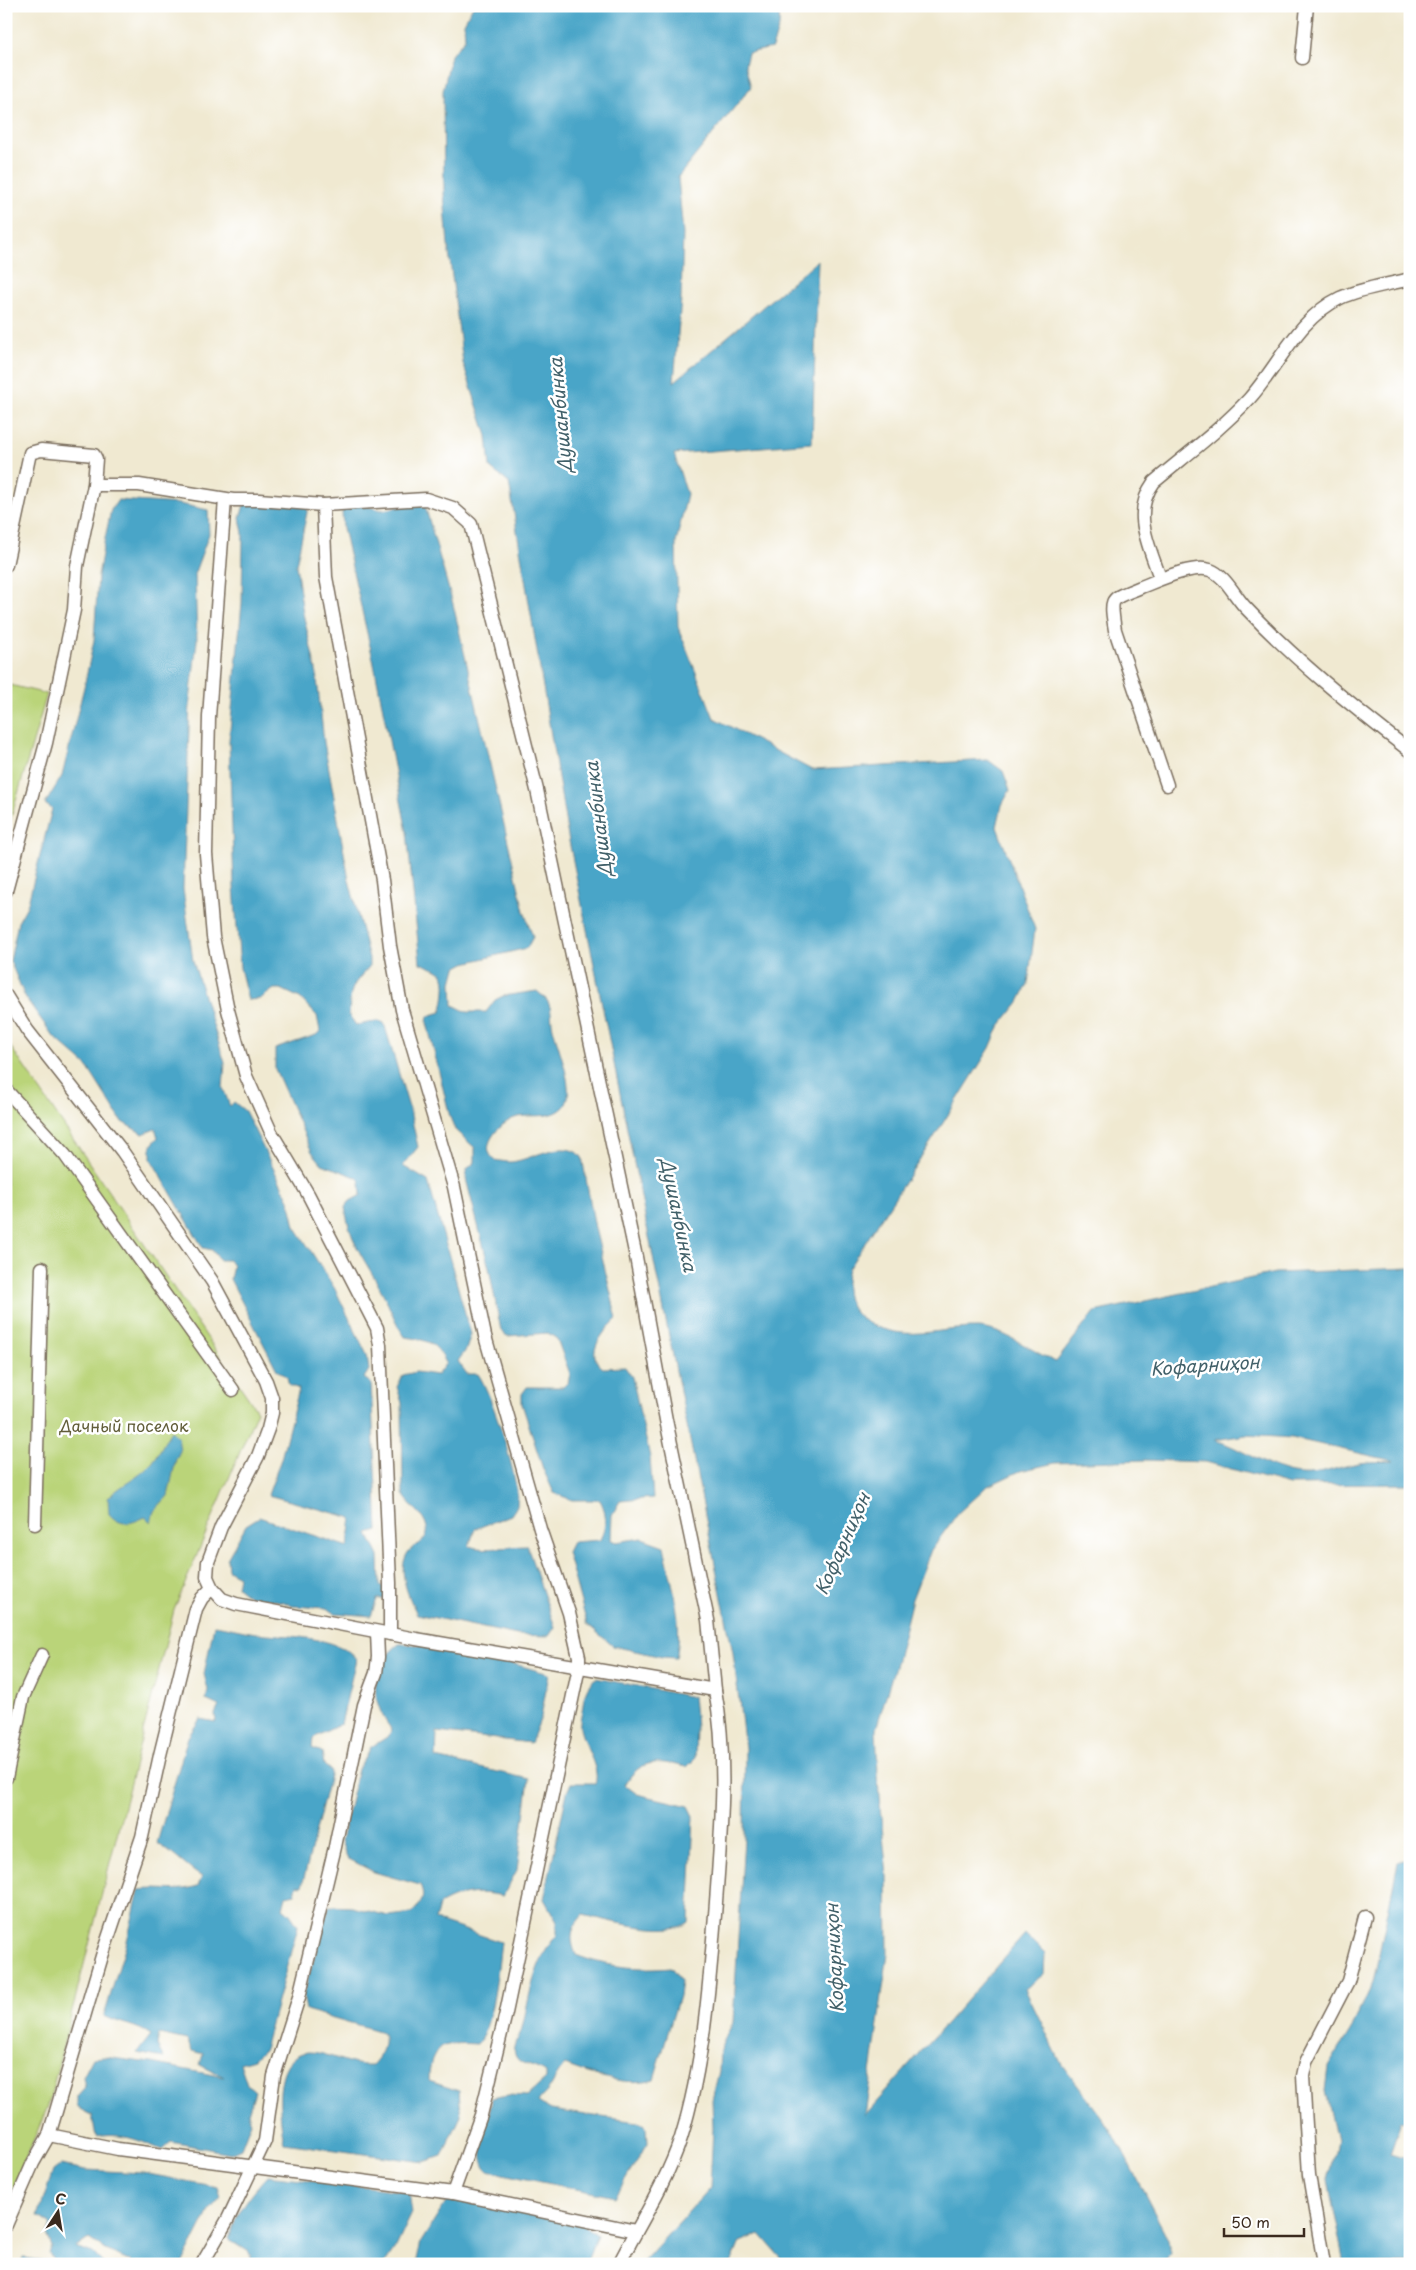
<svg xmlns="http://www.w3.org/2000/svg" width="1416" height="2270" font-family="'Playpen Sans',sans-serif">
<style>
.green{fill:#bad479;stroke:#7a7f4c}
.water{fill:#4aa5c8;stroke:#426873;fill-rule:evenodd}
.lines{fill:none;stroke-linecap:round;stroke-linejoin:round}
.minor-casing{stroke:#7a6d5d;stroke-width:15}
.minor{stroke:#fff;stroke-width:12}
.labels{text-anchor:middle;stroke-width:5;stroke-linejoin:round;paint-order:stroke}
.park-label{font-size:16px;fill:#615d39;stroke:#fff}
.water-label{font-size:18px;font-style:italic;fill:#42616a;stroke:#fff}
</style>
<rect width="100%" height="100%" fill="#fff"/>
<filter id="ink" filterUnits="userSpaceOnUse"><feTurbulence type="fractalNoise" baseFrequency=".02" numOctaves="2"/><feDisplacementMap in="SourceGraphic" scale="10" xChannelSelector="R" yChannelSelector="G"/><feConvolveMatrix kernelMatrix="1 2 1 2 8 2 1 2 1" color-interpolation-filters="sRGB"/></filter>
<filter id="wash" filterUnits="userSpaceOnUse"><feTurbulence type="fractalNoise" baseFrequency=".0096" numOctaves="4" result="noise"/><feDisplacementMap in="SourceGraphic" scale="20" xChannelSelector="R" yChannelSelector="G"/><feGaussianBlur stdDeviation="1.12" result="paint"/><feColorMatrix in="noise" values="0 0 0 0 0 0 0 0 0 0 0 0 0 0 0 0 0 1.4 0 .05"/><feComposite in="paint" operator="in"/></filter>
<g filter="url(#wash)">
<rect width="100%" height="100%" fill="#f0e9d1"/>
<!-- green -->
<g class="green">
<polygon points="6,684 47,694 6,835"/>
<polygon points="6,1040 257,1411 174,1610 48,2106 6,2205"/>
</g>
<!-- water -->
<g class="water">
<path d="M473,6H780L779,27L772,48L748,53L745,65L751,87L678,177L683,234L681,299L674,382L818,260L812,443L674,454L687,494L676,543L678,627L714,718L812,770L988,760L1003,771L1010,790L1002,805L997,827L1035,929L1028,984L1019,1002L999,1027L990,1048L933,1139L848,1269C839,1307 859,1325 895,1332C919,1337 953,1327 979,1328C1006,1330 1031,1351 1056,1362L1094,1312L1275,1273L1410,1268V1484L1289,1485L1206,1462L1145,1460L1055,1463L1020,1471L986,1487L958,1513L931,1550L912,1599L898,1656L876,1729L879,1797L887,1875L888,1953L865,2115L1025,1934L1045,1954L1044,1974L1025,1989L1062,2065L1111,2129L1166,2235L1170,2252L1164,2264H786L760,2234L740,2242L731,2264H641L710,2188L713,2128L712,2100L719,2071L720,2049L733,2022L744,1838L745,1748L733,1653L567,831L509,483L490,468L487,436L463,363L448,245L444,194L443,91L451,55L465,39L464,23ZM1246,1435L1292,1438L1394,1461C1383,1462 1371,1461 1360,1463C1334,1467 1316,1479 1288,1472C1262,1465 1241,1448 1215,1440Z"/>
<polygon points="118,500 180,504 208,510 209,534 195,572 197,641 190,701 183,889 193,961 225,1063 223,1088 230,1106 234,1102 245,1111 289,1200 295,1226 335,1289 367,1355 369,1370 364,1378 371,1383 378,1531 368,1534 379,1556 380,1586 389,1588 387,1599 377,1599 371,1616 335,1613 326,1608 292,1606 284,1602 248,1596 237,1587 239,1576 228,1570 227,1559 246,1525 259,1517 348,1547 352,1518 268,1495 281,1459 299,1389 289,1385 287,1377 277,1370 230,1279 233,1266 229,1260 220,1260 212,1250 203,1248 151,1159 151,1146 158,1137 155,1129 143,1134 122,1122 86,1065 53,1036 25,997 10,961 18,922 27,906 52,809 45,804 62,776 84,687 94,640 98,576 104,543 111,510"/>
<path d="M245,502L309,503L296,565L303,613L316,670L324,742L349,880L369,958V967C351,987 351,986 349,1015L356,1025L379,1021L384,1023L410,1111L418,1147L403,1166L428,1181L471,1334L466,1350L458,1361L467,1374H478C491,1391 521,1485 517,1505C516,1508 513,1512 511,1515L475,1529L469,1546C488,1552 507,1546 527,1546L555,1627L549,1636L517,1635L417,1614C409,1598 397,1572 407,1554C412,1545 430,1541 427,1528C424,1513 410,1507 403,1494L402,1403L397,1387L403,1375L416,1372L437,1375L446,1363C436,1342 427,1340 405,1337C395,1323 390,1307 382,1292C366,1260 350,1245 345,1207L350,1201L361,1195L360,1181L356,1177L322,1164L312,1152L275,1069V1049L316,1035L320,1031L317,1016L300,998L281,989H274L260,999L248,1000L240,968L234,887L229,741L242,603L243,533L240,518Z"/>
<path d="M424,502L453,604L524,911L533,937L527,948L465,963L456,968L452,983L453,1005L467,1012H486L495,1000L503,996L537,991C540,994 546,998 548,1002C552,1009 551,1020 553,1028C557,1045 578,1095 563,1108C549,1121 528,1112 512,1119C498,1126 478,1147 495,1160C500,1161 506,1162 511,1162C532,1160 564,1137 582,1157L595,1228L617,1319C604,1331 583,1354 603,1368L625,1367L632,1377L650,1457L653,1498L620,1501L612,1515L611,1540L616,1542L642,1538L664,1546C671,1581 684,1622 676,1658L662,1657L613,1646L587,1624L567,1552L572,1542L600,1540C606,1525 608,1515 600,1500H572L554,1493L543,1469L522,1404V1394L527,1387H563L568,1382L570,1374L557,1339L548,1333L507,1336L501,1331L489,1268L466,1179L467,1169L475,1162V1148L455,1130L450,1117L427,1023L428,1016L441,1012C444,1005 448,979 442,974C437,969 427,966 420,963L407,832L373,659L343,528L342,512L346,504L352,503L382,510Z"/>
<path d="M171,1431L178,1437L180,1451L176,1459L168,1496L154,1511L151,1522L145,1517C130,1524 121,1527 109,1514L108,1498C120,1485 138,1479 151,1464C159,1455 164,1441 171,1431Z"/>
<path d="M214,1625C228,1627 242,1631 256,1633C282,1636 341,1636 356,1659L341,1724L313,1738L312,1748L322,1752L324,1765L331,1771L302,1886L297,1885L295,1894L286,1896L283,1908L290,1914L298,1926L264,2049L254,2059L240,2063L247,2084L255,2091L248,2113L251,2122L241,2148L230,2153L171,2142L162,2150C139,2140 120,2132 96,2137L92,2115L77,2107V2096L85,2087L83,2077L93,2058L104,2057L151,2063L224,2077L200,2065L203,2054L192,2051L187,2040L159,2034L157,2046L164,2058L137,2053L151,2035C137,2025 120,2024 104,2016L127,1941L139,1890C162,1887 175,1893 198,1886L202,1877C186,1867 174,1854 157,1843L188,1737L200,1719L216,1722L215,1714L219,1706L206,1700L208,1690L204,1674Z"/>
<path d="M399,1644C449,1644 501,1660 549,1674L541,1717L531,1743L437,1732L436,1758L529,1779L517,1870L503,1896C480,1891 460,1892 439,1905L435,1920L501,1942C498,1967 493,2027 477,2044C445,2042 429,2044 429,2081L459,2091L461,2116L442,2156L424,2162L284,2143C280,2119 270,2055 308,2052C326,2051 349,2067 372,2065C381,2056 388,2044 382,2032L306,2010L303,1996L329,1906L352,1907L389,1916L413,1913C421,1904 426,1897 420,1885L374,1872L347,1858L341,1841L358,1769L371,1747L387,1737L392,1730C369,1701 369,1667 399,1644Z"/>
<path d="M596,1678L693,1697L696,1726L695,1759L687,1767C660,1761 640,1757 625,1785L637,1794L689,1806L694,1816L689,1922C669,1938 607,1920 583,1915C571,1928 569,1937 576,1955C606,1967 639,1970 671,1967L681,1981L679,1996L654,2079C627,2087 592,2075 565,2065C557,2073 555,2080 549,2089C546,2094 541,2096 538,2102L551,2110L638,2122L647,2128L648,2143L615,2197L488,2171C472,2157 491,2116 492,2098L508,2095L527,2096L546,2079V2073C538,2066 521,2066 516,2057C511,2048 520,2037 522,2028C530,1995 534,1961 557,1935V1922L544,1899L567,1792L571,1783H595C601,1769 583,1745 580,1728C579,1721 582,1712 583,1705C584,1695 587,1684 596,1678Z"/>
<polygon points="1410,1858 1410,2124 1401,2122 1390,2154 1410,2160 1410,2264 1345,2264 1328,2181 1336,2142 1325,2091 1328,2067 1351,2029 1373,1983 1398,1862"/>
<polygon points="61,2165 86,2170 143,2173 218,2187 221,2197 209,2211 182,2264 131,2264 131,2261 106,2250 90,2239 75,2247 93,2253 104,2264 21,2264 23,2258 54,2262 49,2254 52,2247 47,2234 51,2225 38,2216 53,2171"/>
<path d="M268,2175L409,2192L412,2213L396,2247L385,2264H253L249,2252L229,2239C236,2213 250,2194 268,2175Z"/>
<polygon points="447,2201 459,2201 582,2223 597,2235 586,2264 416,2264 421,2242"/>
</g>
</g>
<g filter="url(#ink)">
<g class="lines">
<!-- minor casing -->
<g class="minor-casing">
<g id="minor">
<polyline points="1302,58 1307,6"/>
<polyline points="94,485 139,485 233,500 259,500 323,505 326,577 382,880 390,946 402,1010 454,1187 485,1336 540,1529 569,1613 579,1657 579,1667 506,2013 481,2115 453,2193"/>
<polyline points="225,499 209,717 206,854 213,937 228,1010 246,1076 271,1132 308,1194 377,1328 380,1345 390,1583 390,1634"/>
<polyline points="323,505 426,499 453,508 471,524 537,790 636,1257 666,1420 708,1620 715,1690"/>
<polyline points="6,565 30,453 41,450 94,455 96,459 94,485 77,566 74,610 46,743 6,891"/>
<path d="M1160,578C1149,545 1131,513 1154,482C1186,455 1220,430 1249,399C1278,367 1298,318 1340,298C1361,288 1387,285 1410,279"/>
<path d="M1167,785L1115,630C1109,594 1111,600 1141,587C1157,581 1193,564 1210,570C1225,575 1235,597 1246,608C1295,660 1353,707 1410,751"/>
<path d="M6,996L27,1030L122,1151L212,1281L266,1381L272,1398V1413L268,1429L258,1456L221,1527L208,1562L207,1577L212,1588L222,1599L236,1604L416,1639L715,1690C728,1759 721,1832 716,1902C710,1979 704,2064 681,2138C667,2181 640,2223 619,2264"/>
<polyline points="6,1090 65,1155 233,1390"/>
<polyline points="35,1524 42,1268"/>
<polyline points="6,1778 23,1697 42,1655"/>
<polyline points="49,2135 118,2149 453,2193 636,2231"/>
<polyline points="6,2225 33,2163 49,2135 102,1956 142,1837 160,1755 196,1609 202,1598 212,1588"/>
<polyline points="202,2264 228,2219 265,2141 274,2076 299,1997 335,1847 364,1705 376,1673 378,1657 377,1632"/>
<polyline points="1324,2264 1309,2175 1303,2076 1306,2062 1348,1981 1365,1917"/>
</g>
</g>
<!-- minor -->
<use href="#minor" class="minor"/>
</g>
</g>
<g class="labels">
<!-- park labels -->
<g class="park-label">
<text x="124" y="1432">Дачный поселок</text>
</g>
<!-- water labels -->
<g class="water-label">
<text transform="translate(561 415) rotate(-95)" y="6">Душанбинка</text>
<text transform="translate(599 819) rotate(-97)" y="6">Душанбинка</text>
<text transform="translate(678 1215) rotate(78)" y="6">Душанбинка</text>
<text transform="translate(1205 1366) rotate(-4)" y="6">Кофарниҳон</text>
<text transform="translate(843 1544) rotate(-66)" y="6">Кофарниҳон</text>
<text transform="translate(835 1958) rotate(-93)" y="6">Кофарниҳон</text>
</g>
</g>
<!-- margin -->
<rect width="1416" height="2270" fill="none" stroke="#fff" stroke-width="25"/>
<!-- north arrow -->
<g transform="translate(58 2212) rotate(12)" stroke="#ffffff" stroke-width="4" paint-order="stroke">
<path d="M0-4L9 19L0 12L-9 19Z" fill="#3b2a1e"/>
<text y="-8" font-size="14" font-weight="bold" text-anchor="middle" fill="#3b2a1e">С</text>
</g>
<!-- scale -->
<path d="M1224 2228v8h80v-8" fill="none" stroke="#3b2a1e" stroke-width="2.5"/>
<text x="1231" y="2228" font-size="15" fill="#3b2a1e" stroke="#ffffff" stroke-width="4" paint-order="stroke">50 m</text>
</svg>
